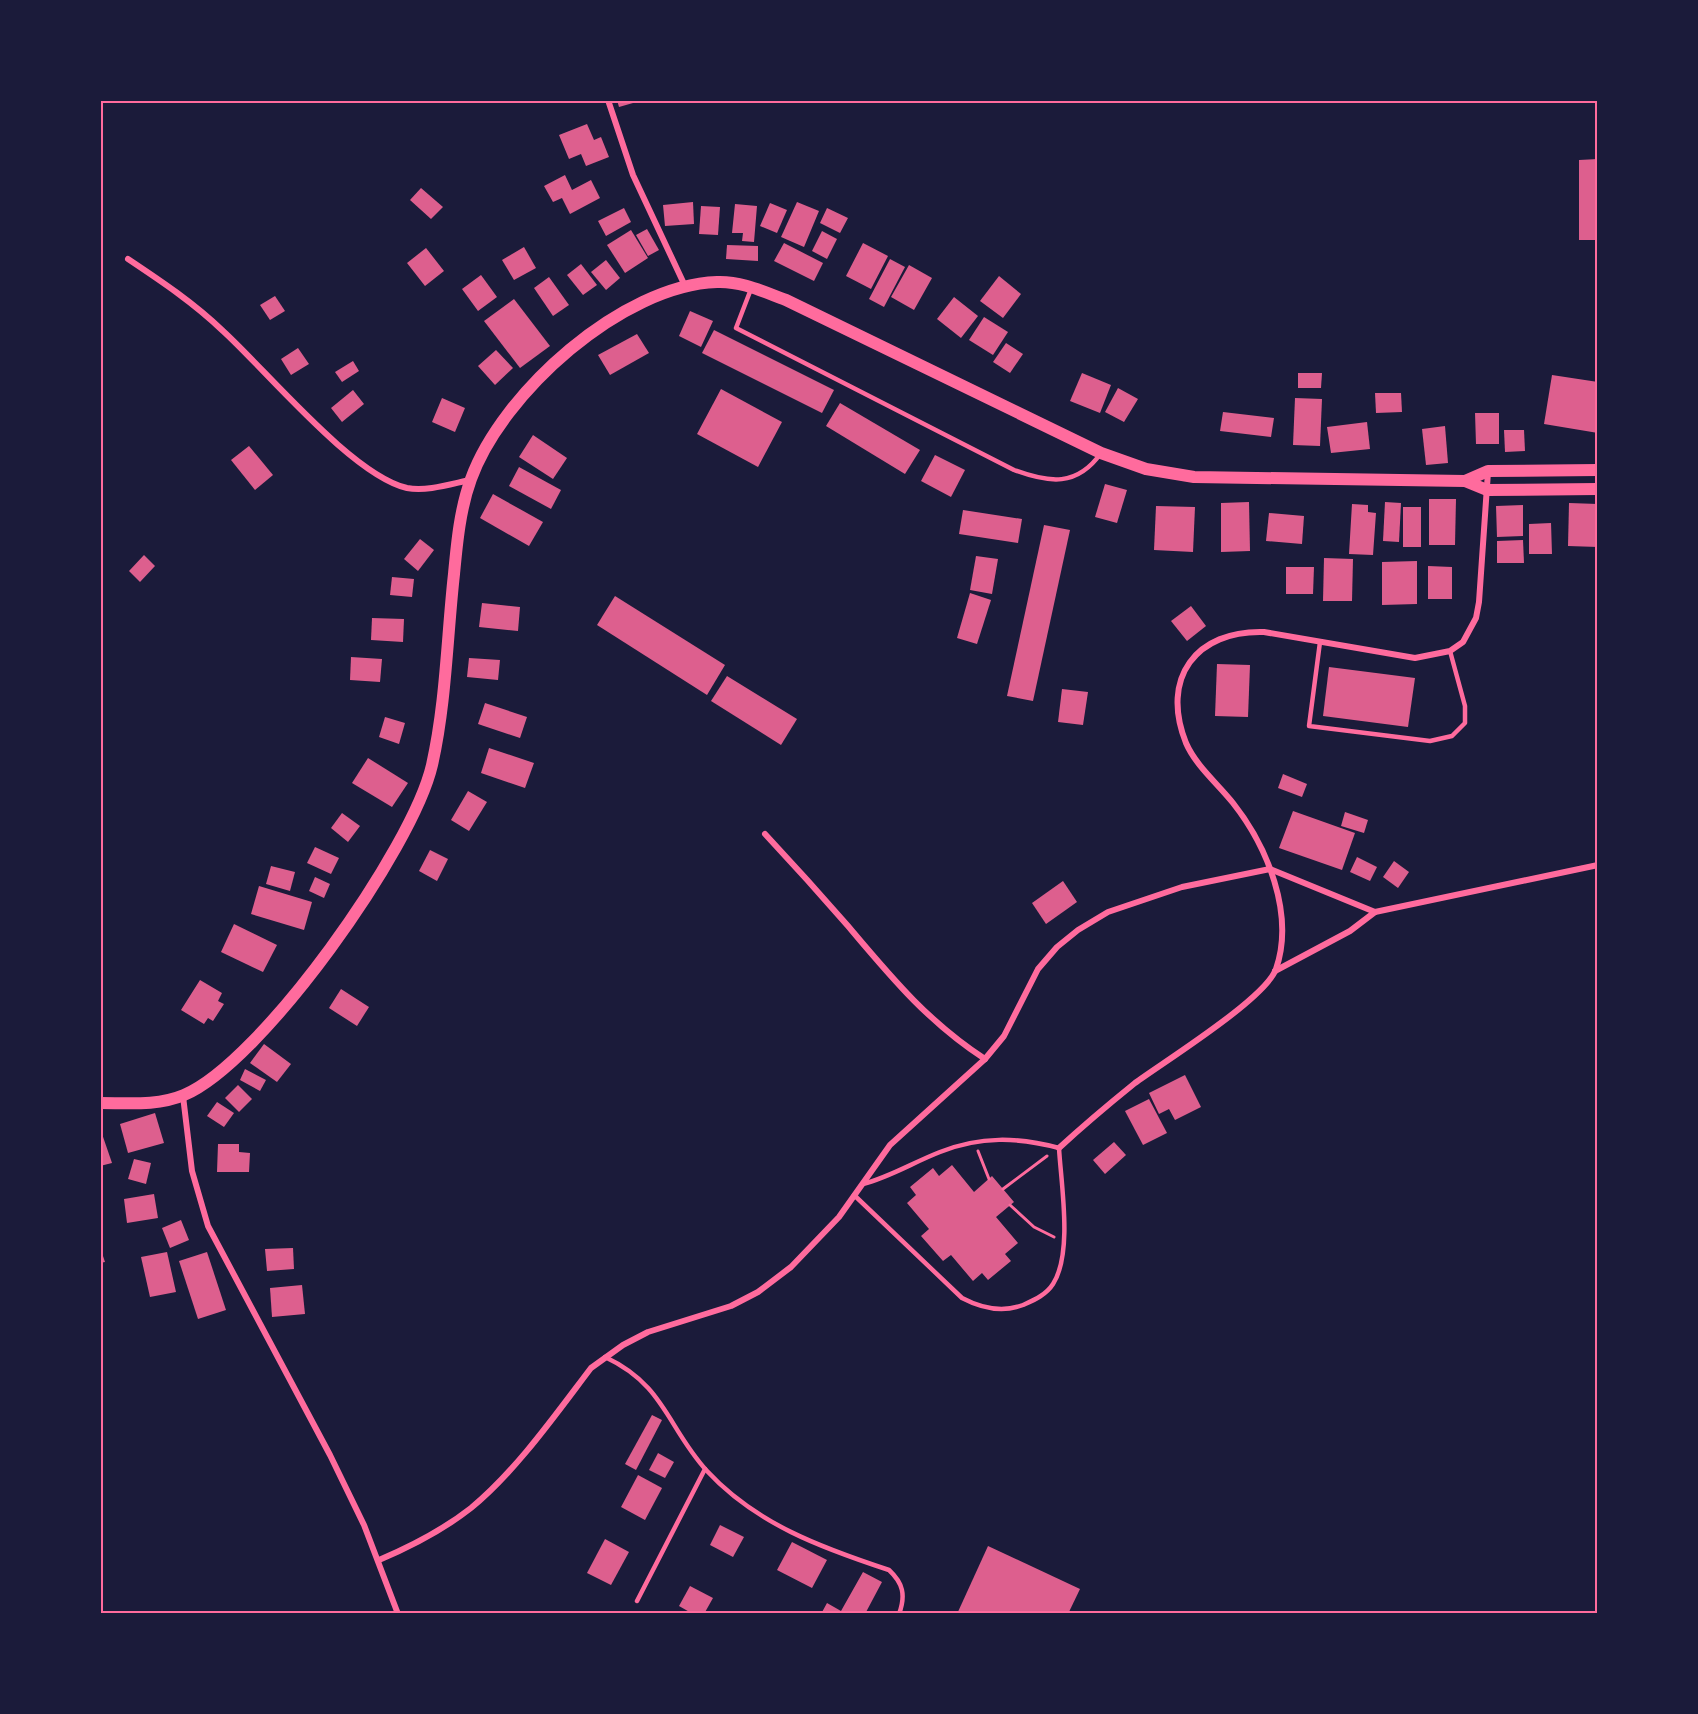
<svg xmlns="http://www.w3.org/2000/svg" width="1698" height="1714" font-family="'PT Sans Narrow',sans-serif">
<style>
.building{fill:#dd5f8e}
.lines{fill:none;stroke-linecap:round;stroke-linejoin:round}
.path{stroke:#ff6b9d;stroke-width:3}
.service{stroke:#ff6b9d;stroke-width:4.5}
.minor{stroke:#ff6b9d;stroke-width:6}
.secondary{stroke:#ff6b9d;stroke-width:12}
.neatline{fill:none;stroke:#ff6b9d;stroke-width:2}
</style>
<rect width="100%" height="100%" fill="#1b1b3a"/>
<!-- building -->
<g class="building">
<polygon points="617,100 640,100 640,101 619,107"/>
<polygon points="587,124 594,140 601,137 609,157 586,166 581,154 569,159 559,135"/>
<polygon points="1598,159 1598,240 1579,240 1579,160"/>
<polygon points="565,175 572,190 591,180 600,198 570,214 562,198 553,202 544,186"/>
<polygon points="421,188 443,207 431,219 410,200"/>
<polygon points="693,202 694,224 665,226 663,205"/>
<polygon points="797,202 819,211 804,247 781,237"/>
<polygon points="770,203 787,210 777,233 760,226"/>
<polygon points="735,204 757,206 754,242 742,241 743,233 732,233"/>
<polygon points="701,206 720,207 718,235 699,234"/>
<polygon points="624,208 631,222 606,236 598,221"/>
<polygon points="827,208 848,218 840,233 820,223"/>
<polygon points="647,229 659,250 648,256 636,235"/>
<polygon points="631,230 648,258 625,273 607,245"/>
<polygon points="822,231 837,239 827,259 812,251"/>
<polygon points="784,243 823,263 814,281 774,261"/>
<polygon points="863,243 888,256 871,289 846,276"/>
<polygon points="727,245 758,246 758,261 726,259"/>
<polygon points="524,247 536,268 514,280 502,260"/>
<polygon points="426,248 444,271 425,286 407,263"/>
<polygon points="890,259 905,267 884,307 869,299"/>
<polygon points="606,260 620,278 606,290 591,272"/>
<polygon points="581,264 597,285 583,295 567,275"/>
<polygon points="909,265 932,278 914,310 891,297"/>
<polygon points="481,275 497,297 478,311 462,289"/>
<polygon points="999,276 1021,294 1003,318 980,301"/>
<polygon points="549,277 569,305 553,316 534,288"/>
<polygon points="275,296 285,311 270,320 260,305"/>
<polygon points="954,297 978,316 961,338 937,319"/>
<polygon points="514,299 550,346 520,368 484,321"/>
<polygon points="690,311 713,321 701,347 679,336"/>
<polygon points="984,317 1008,332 993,355 969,340"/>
<polygon points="714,330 834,390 822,413 702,353"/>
<polygon points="637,334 649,353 610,375 598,355"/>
<polygon points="1006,343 1023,354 1010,373 993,362"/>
<polygon points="298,348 309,364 291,375 281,359"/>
<polygon points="496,350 513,368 495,385 478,366"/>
<polygon points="353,361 359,371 342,382 335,372"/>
<polygon points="1082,373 1111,385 1100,413 1070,401"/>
<polygon points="1298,373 1322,373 1321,388 1298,388"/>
<polygon points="1552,375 1598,382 1598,433 1544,424"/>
<polygon points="1118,388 1138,399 1124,422 1105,412"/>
<polygon points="721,389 782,422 758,467 697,434"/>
<polygon points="353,390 364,404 342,422 331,408"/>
<polygon points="1375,393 1401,393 1402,412 1376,413"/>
<polygon points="442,398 465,408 455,432 432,422"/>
<polygon points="1295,398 1322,399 1320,446 1293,445"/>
<polygon points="840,403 920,450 905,474 826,426"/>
<polygon points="1223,412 1274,418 1271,437 1220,431"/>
<polygon points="1475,413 1499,413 1499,444 1476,444"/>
<polygon points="1367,422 1370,449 1331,453 1327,427"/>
<polygon points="1445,426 1448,463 1426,465 1422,429"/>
<polygon points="1504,430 1524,430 1525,451 1505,452"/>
<polygon points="533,435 567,458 553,479 519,457"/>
<polygon points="249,446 273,475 255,490 231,460"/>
<polygon points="935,455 965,470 951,497 921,481"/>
<polygon points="519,467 561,490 551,509 509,486"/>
<polygon points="1105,484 1127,490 1117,523 1095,517"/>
<polygon points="493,494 543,522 529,546 480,518"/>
<polygon points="1429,499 1456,499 1455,545 1429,545"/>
<polygon points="1249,502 1250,551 1221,552 1221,503"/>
<polygon points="1385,502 1401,503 1399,542 1383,541"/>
<polygon points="1569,503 1598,504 1598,547 1568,546"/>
<polygon points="1352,504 1368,505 1368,512 1376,513 1373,555 1349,554"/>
<polygon points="1523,505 1523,536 1497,537 1496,506"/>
<polygon points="1156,506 1195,507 1193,552 1154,550"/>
<rect x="1403" y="507" width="18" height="40"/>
<polygon points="963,510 1022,519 1018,543 959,534"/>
<polygon points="1269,513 1304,516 1302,544 1266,541"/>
<polygon points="1551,523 1552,554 1529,554 1529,524"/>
<polygon points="1044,525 1070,530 1033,701 1007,696"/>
<polygon points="420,539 434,550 418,571 404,559"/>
<polygon points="1523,540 1524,563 1497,563 1497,541"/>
<polygon points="144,555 155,566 140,582 129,571"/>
<polygon points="976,556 998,559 992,594 970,590"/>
<polygon points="1324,558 1353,559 1352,601 1323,601"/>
<polygon points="1417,561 1417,604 1382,605 1382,562"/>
<polygon points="1428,566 1452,567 1452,599 1428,599"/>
<polygon points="1286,567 1314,567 1313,594 1286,594"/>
<polygon points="392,577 414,579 412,597 390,595"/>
<polygon points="970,593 991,600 977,644 957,638"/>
<polygon points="615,596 725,665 707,695 597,625"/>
<polygon points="482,603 520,607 518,631 479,627"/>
<polygon points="1191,606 1206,626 1187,641 1171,621"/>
<polygon points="372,618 404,619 403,642 371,640"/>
<polygon points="351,657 382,659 380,682 350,680"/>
<polygon points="469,658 500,660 498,680 467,677"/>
<polygon points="1217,664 1250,665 1248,717 1215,716"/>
<polygon points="1329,667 1415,678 1408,727 1323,716"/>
<polygon points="727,676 797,719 781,745 711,701"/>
<polygon points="1062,689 1088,692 1083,725 1058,722"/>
<polygon points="485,703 527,717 520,738 478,724"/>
<polygon points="385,717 405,723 399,744 379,737"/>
<polygon points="489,748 534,763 525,788 481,773"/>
<polygon points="368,758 408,783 392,807 352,783"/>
<polygon points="1283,774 1307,784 1302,797 1278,788"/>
<polygon points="468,791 487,802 469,831 451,820"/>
<polygon points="1293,811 1355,833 1342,870 1279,848"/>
<polygon points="1345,812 1368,820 1364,833 1341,826"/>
<polygon points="342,813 360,826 348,842 331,828"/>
<polygon points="315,847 339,858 331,874 307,863"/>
<polygon points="430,850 448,859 437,881 419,871"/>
<polygon points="1357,857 1377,867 1370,881 1350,872"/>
<polygon points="1394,861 1409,872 1398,888 1383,877"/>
<polygon points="271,866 295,872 290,891 266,884"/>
<polygon points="315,877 330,884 324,898 309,891"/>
<polygon points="1063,881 1077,902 1046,924 1032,903"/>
<polygon points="259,886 312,902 304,930 251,914"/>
<polygon points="234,924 277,945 263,972 221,952"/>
<polygon points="200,980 222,993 218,1001 224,1004 213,1021 208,1018 204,1024 181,1010"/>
<polygon points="341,989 369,1007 357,1026 329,1008"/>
<polygon points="264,1044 291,1064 277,1082 250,1063"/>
<polygon points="245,1069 266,1080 260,1091 240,1080"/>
<polygon points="1185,1075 1201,1107 1175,1120 1169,1109 1159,1114 1149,1093"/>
<polygon points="238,1085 252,1099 239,1112 225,1098"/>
<polygon points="1149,1099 1167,1133 1143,1145 1125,1111"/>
<polygon points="217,1102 234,1113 224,1127 207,1116"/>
<polygon points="155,1113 164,1143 128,1153 120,1124"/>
<polygon points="100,1128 112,1163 100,1166"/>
<polygon points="1114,1142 1126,1155 1105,1174 1093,1160"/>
<polygon points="218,1144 239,1144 239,1152 250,1153 249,1172 217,1172"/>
<polygon points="134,1159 151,1163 146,1184 128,1179"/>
<polygon points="952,1165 974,1192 992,1176 1014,1202 996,1217 1018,1243 1005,1254 1011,1261 988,1280 982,1273 973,1281 951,1255 943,1261 921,1236 929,1229 907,1203 916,1195 910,1187 933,1168 939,1176"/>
<polygon points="154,1194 158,1218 127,1223 124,1199"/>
<polygon points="181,1220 189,1240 170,1248 162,1228"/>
<polygon points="100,1247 105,1262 100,1263"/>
<polygon points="293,1248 294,1269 267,1271 265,1249"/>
<polygon points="167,1252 176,1292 150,1297 141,1257"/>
<polygon points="207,1252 226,1310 198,1319 179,1261"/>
<polygon points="302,1285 305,1314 272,1317 270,1288"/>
<polygon points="652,1415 662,1420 636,1470 625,1464"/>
<polygon points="658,1453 674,1462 665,1478 649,1470"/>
<polygon points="638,1475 662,1488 645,1520 621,1507"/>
<polygon points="720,1525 744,1537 733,1557 710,1545"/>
<polygon points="605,1539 629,1552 611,1585 587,1573"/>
<polygon points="792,1542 827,1560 812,1588 777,1570"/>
<polygon points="988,1546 1080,1589 1068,1614 957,1614"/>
<polygon points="863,1572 882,1582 865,1614 821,1614 827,1603 841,1611"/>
<polygon points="690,1586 713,1598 704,1614 693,1614 679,1606"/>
</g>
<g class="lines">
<!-- path -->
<g class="path">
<polyline points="978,1151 989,1179"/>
<polyline points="1003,1189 1047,1156"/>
<polyline points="1010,1205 1034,1227 1054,1237"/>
</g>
<!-- service -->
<g class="service">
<path d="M751,289L736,328L1014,470C1049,483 1077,487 1101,453"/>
<polyline points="1320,642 1309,726 1430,741 1452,736 1465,723 1465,706 1450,651"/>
<path d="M854,1195L962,1298C981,1308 1002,1313 1023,1305C1034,1300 1046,1295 1053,1284C1073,1253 1061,1184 1059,1148C1018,1137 980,1136 940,1152C914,1162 890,1177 863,1184"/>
<path d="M605,1357C665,1385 667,1427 707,1471C756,1524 822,1548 889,1570C903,1583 906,1595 899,1614"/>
<polyline points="637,1601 705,1469"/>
</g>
<!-- minor -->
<g class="minor">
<polyline points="608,100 633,175 685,286"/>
<path d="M128,259C161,281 194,303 223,331C267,371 352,475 407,488C426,492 451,484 470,480"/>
<path d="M765,834C793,864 821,895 848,926C891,977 928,1022 985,1059"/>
<polyline points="1275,971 1350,931 1375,912 1598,865"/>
<polyline points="183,1096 192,1171 208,1226 330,1455 364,1525 398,1614"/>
<path d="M1059,1148C1084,1125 1109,1104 1135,1083C1165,1061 1265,999 1276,969C1295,914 1267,846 1233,803C1218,784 1196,766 1186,743C1160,678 1196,630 1264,632L1415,658L1450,651L1463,642L1476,618L1479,602L1488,472"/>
<path d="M379,1560C412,1546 443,1530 471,1508C516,1471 556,1414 591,1368L623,1345L648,1332L731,1306L758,1292L791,1267L839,1217L890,1145L985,1059L1004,1036L1038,969L1057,947L1078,930L1108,912L1182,887L1270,869L1375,912"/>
</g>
<!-- secondary -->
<g class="secondary">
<polyline points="1465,481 1488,471 1598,470"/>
<path d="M100,1103C128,1103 158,1106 184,1095C262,1062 413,848 432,765C446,703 447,637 454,574C457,542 460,509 471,479C502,393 622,285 717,282C742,281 764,292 786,300L1101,453L1146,469L1194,477L1465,481L1487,490L1598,489"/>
</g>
</g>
<!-- border -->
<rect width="1698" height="1714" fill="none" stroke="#1b1b3a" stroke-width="204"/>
<rect x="102" y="102" width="1494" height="1510" class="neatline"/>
</svg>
